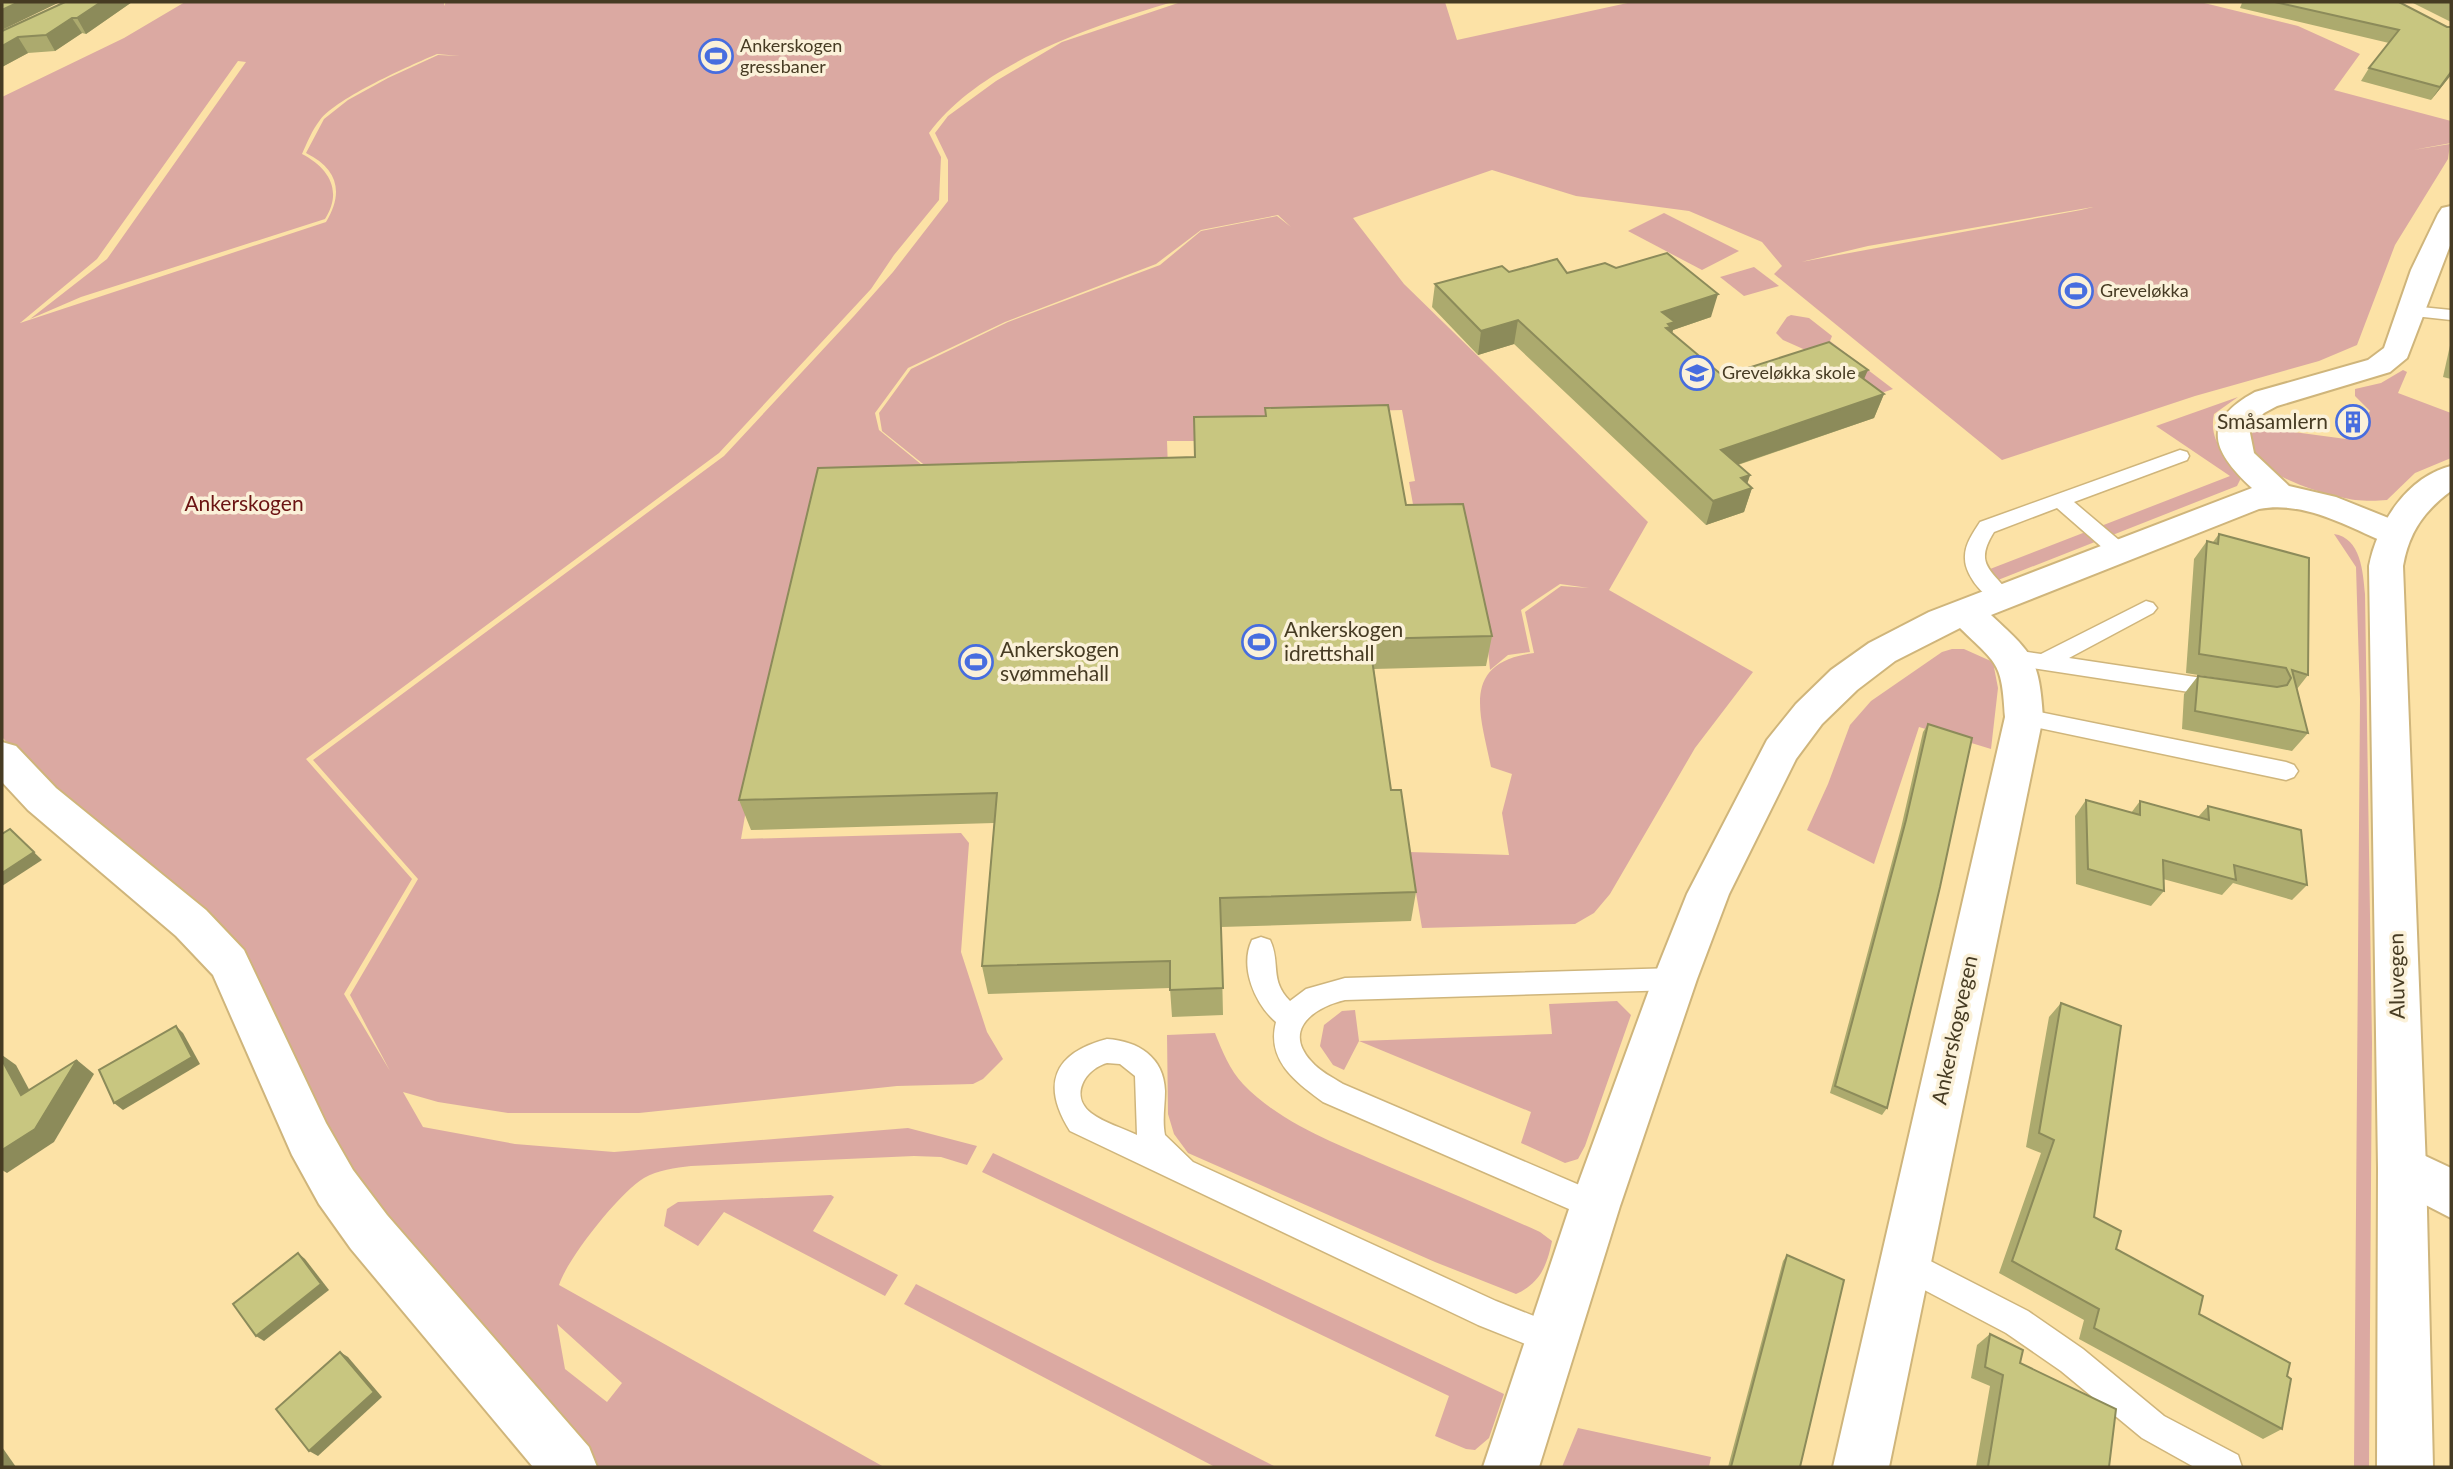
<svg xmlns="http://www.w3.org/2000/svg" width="2453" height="1469" font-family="Lato,sans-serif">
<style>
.green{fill:#dba9a2;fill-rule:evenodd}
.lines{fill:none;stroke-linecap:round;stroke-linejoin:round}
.lane-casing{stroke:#cfb57b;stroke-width:3}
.street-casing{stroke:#cfb57b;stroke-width:4}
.secondary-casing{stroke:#cfb57b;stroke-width:4}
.lane{fill:#fff;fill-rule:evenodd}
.street{fill:#fff;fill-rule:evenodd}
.secondary{fill:#fff;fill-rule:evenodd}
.wall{fill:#acaa6e}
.shaded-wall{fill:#8c8b5a}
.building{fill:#c8c680;stroke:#8c8b5a;stroke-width:2}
.labels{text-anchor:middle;stroke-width:7;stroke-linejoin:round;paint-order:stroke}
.far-poi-label{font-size:18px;fill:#463b23;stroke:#fbf1d9;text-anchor:start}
.poi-label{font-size:21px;fill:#463b23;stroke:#fbf1d9;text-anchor:start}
.park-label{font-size:21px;fill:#6b1413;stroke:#fbf1d9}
.street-label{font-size:21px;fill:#463b23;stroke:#fbf1d9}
</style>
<rect width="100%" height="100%" fill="#fce2a6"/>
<!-- green -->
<g class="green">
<path d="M185,2H444V6L446,2H1173C1094,25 979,64 929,133L941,157L939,200L894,255L871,289L719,453L306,759L412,879L344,994L390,1071L350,995L418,879L313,760L724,456L854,316L893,272L948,201V160L935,133L948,116L996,81L1062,42L1181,2H1445L1457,40L1632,2H2200L2298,26L2360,54L2334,90L2451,121V143L2413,150L2450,144L2448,159L2395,245L2357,345L2319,361L2195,396L2002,460L1774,274L1782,266L1762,242L1689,211L1576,196L1492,170L1353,218L1404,284L1648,522L1609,590L1753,672L1695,748L1610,894L1594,913L1575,924L1422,928L1409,852L1509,855L1502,813L1512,774L1491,767C1480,713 1460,663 1534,653L1525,612L1561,586L1589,588L1560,584L1521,610L1530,652L1508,655L1490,670L1488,649L1416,521L1409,482L1415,481L1402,410L1365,411L1195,441H1167L1168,469L958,492L882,431L879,413L911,369L1008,322L1160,265L1201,231L1277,216L1291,227L1278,215L1201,230L1156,264L1005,322L908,368L875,413L879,430L954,491L752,775L741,839L961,833L969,843L961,952L987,1032L1003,1059L983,1079L973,1084L897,1086L639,1113H508L438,1102L403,1092L423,1127L515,1144L614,1152L908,1128L977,1146L967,1165L941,1157L914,1156L691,1166C675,1168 658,1170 644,1178C620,1192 567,1259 559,1285L884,1467H599L372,1206L337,1157L278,1035L2,737V97L124,38ZM437,54L460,56L438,55L388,78L348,100L324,119L306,153C338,169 344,192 326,222L20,323L97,259L238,61L246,62L107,259L30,319L81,297L325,219C343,191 329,168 302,154C307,143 312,130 320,120C338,97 409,66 437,54ZM2093,207L2081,210L1801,262L1868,246ZM557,1324L622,1383L607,1402L565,1369Z"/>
<polygon points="1664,213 1739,251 1702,270 1628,231"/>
<polygon points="1754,267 1779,286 1744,296 1720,277"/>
<polygon points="1791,315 1809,318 1832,336 1830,341 1893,389 1876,395 1810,352 1783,340 1776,333 1787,317"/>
<path d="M2403,370L2407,372L2398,393L2451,413V458L2415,473L2387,500C2377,501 2365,501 2355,500C2327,496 2261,477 2250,448C2248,440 2252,434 2255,427L2346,439L2370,411L2355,396V389L2381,383Z"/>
<path d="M2238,397L2214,414C2208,443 2228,455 2241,478L2237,486L1998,580L1972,576L2230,476L2156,426Z"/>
<path d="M2334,534C2361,538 2363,572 2365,594L2372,1043L2369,1467H2354L2360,699L2356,567Z"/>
<polygon points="1952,649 1964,649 1993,662 1998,688 1991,749 1919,727 1874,864 1807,830 1828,784 1850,725 1871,701 1942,652"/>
<polygon points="1617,1001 1631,1015 1585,1146 1578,1159 1565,1163 1521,1143 1531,1112 1359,1041 1344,1070 1333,1065 1320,1046 1324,1025 1342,1011 1355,1010 1359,1041 1552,1034 1549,1004"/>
<path d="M1215,1033C1222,1051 1230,1070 1243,1084C1282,1125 1342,1146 1392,1168C1442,1189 1491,1210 1540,1232L1552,1241C1547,1266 1540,1283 1516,1294L1435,1262L1188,1153L1174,1134L1168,1114L1167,1035Z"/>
<polygon points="993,1153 1504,1394 1489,1438 1475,1450 1466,1449 1435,1436 1449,1396 982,1172"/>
<polygon points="831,1195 834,1197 813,1231 898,1275 885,1296 724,1212 698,1246 664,1226 667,1209 678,1202"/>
<polygon points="916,1284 1276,1467 1215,1467 904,1304"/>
<polygon points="1578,1428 1711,1457 1709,1467 1562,1467"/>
</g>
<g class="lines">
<!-- lane casing -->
<g class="lane-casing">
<g id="lane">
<polygon points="2411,306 2451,310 2451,320 2405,315 2403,311"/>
<path d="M2180,450L2187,452L2189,456L2187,460L2074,502L2126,546L2129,551L2126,556H2112L2057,508L1994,532C1972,567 1995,570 2011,597L2008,602C1990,607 1965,577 1965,559C1964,545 1973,533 1980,522Z"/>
<polygon points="2146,601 2153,603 2157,608 2153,613 2069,658 2222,681 2230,683 2233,689 2230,695 2222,697 2006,664 2003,658 2006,652 2014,650 2041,654"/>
<polygon points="2024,709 2286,762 2294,765 2298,771 2294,777 2286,780 2016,723 2013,717 2016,711"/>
<path d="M1261,937L1270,940C1281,963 1269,980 1290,1001L1306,989L1345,978L1675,968L1684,971L1688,979L1684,987L1675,990L1345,1000C1315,1007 1282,1029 1311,1061C1319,1071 1332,1077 1343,1084L1605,1196L1610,1206L1605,1216L1595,1220L1585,1216L1323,1102C1296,1082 1266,1061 1276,1022C1255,1004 1239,967 1252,940Z"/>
<path d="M1107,1039C1138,1041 1164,1057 1165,1091C1165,1106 1162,1120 1165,1135L1193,1162L1496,1301L1564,1328L1569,1339L1564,1350L1553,1355L1478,1325L1070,1131C1041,1085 1053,1053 1107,1039ZM1107,1063L1120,1064L1135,1076L1137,1135C1123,1128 1104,1123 1091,1113C1069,1096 1085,1069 1107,1063Z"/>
<polygon points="1905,1248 2028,1311 2083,1349 2164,1416 2238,1455 2242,1467 2194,1467 2142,1438 2061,1371 2006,1333 1894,1274 1890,1263 1894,1252"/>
</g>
</g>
<!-- street casing -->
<g class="street-casing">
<g id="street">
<path d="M2451,206V243L2407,358L2390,372L2277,406L2264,413L2249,428L2254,453L2289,486L2336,497L2406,525L2411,533L2406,541L2394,544L2382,541C2343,524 2303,501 2259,509L1991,615C2033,654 2039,658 2043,717L1889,1467H1833L2005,717C2002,662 1998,665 1960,628L1895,661L1857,690L1822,724L1796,759L1729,894L1697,979L1620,1206L1539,1467H1483L1570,1206L1653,979L1687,894L1767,740L1796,704L1831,670L1869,643L1929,612L2252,488C2212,451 2200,422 2255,392L2368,360L2384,348L2411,270L2438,214L2442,208Z"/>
<polygon points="2,742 16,746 56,788 206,910 244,950 326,1123 353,1170 387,1215 589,1447 597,1467 533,1467 351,1249 319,1204 292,1155 213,975 176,936 28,810 2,782"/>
<polygon points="2402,1145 2451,1168 2451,1218 2385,1184 2378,1168 2385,1152"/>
</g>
</g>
<!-- secondary casing -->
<g class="secondary-casing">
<path id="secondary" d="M2451,466V491C2424,511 2409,532 2403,566L2426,1168L2433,1467H2377L2378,1168L2369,566C2377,524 2407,477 2451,466Z"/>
</g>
<!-- lane -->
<use href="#lane" class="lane"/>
<!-- street -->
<use href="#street" class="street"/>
<!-- secondary -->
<use href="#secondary" class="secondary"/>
</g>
<!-- wall -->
<g class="wall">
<polygon points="132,2 86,34 82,33 55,51 28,53 2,67 2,31"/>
<polygon points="2237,2 2399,2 2451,75 2431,100 2361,81 2369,68 2389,43 2240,8 2242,3"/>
<polygon points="2411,2 2451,2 2451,22"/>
<polygon points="1509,272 1567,273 1711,317 1673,330 1672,333 1723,376 1864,379 1884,394 1874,418 1738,465 1750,475 1747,484 1752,488 1744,512 1706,525 1514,344 1478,355 1432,307 1435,284"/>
<polygon points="2451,341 2451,379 2443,377"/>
<polygon points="1265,408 1406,505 1492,636 1486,666 1374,669 1391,790 1416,892 1411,921 1221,927 1223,1015 1172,1017 1170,988 988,994 982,966 994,823 751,830 739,800 1195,457 1265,416"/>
<polygon points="2219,534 2308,675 2297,689 2308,733 2292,751 2182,729 2184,694 2198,676 2272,687 2186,673 2194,559 2207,541 2213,542"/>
<polygon points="1928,724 1887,1108 1882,1115 1830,1093 1901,828 1923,732"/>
<polygon points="2086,800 2131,813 2140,801 2198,817 2208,806 2307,885 2292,900 2233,883 2222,895 2163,879 2164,891 2151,906 2076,884 2075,816"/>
<polygon points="2061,1003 2094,1217 2116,1249 2199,1314 2287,1376 2282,1429 2263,1439 2079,1339 2084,1320 1999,1273 2041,1153 2026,1147 2049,1017"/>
<polygon points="1787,1255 1800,1467 1728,1467 1783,1261"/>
<polygon points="1990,1334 2020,1363 2109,1467 1976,1467 1990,1386 1971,1378 1977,1345"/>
</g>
<!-- shaded-wall -->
<g class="shaded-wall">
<polygon points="19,2 60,2 2,30 2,10"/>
<polygon points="101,2 132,2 86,34 77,18"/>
<polygon points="72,18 82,33 55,51 46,35"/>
<polygon points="18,37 28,53 2,67 2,46"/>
<polygon points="2451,72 2451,75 2431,100 2440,87"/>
<polygon points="1718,294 1711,317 1673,330 1668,346 1662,312"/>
<polygon points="1518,320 1514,344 1478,355 1481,331"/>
<polygon points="1868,370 1858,393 1857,374"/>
<polygon points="1884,394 1874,418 1713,473 1721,450"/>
<polygon points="1750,475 1745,491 1752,488 1744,512 1706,525 1713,501 1741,478"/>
<polygon points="10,829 42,860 2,886 2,873"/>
<polygon points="176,1026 183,1033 200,1064 123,1110 114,1103"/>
<polygon points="2,1055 16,1065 39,1108 21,1095 2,1060"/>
<polygon points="77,1060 94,1074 54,1142 7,1173 2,1170 2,1150"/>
<polygon points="298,1253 305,1259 329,1290 264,1341 256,1336"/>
<polygon points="340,1352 348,1357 382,1397 318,1456 309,1451"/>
<polygon points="2,1447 16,1467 2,1467"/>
</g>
<!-- building -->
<g class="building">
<polygon points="2,2 19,2 2,10"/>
<polygon points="65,2 101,2 77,18 72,18 46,35 18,37 2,46 2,31"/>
<polygon points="2275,2 2399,2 2447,27 2451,27 2451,72 2440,87 2369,68 2399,30"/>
<polygon points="1667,253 1718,294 1662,312 1675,322 1668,324 1671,327 1666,328 1723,376 1829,342 1868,370 1857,374 1884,394 1721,450 1750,475 1741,478 1752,488 1713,501 1518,320 1481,331 1435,284 1502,266 1509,272 1557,259 1567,273 1605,263 1616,268"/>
<polygon points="1388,405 1406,505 1463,504 1492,636 1369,639 1391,790 1401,790 1416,892 1220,898 1223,988 1170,990 1170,961 982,966 997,793 739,800 818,468 1195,457 1194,417 1266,416 1265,408"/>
<polygon points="2219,534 2309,558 2308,675 2292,670 2308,733 2195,711 2198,676 2277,687 2287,685 2291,678 2286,668 2199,654 2207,541 2218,544"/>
<polygon points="1928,724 1972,738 1940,887 1887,1108 1835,1086 1906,820"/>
<polygon points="2086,800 2140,815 2140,801 2209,820 2208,806 2301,830 2307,885 2234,865 2236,880 2163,860 2164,891 2088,869"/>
<polygon points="10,829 34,852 2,873 2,834"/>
<polygon points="2061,1003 2121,1026 2094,1217 2121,1231 2116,1249 2203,1296 2199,1314 2290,1363 2287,1376 2291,1379 2282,1429 2094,1328 2099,1309 2012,1261 2054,1140 2039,1133"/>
<polygon points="176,1026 192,1057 114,1103 99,1070"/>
<polygon points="2,1060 21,1095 77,1060 35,1129 2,1150"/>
<polygon points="298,1253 321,1284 256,1336 233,1304"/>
<polygon points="1787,1255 1844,1280 1800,1467 1731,1467"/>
<polygon points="1990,1334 2023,1350 2020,1363 2116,1409 2109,1467 1988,1467 2003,1375 1985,1367"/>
<polygon points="340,1352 374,1392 309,1451 276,1409"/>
</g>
<!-- icons -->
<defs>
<g id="stadium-ring" transform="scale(1.75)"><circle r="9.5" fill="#fbf1d9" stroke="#476ddf" stroke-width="1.5"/><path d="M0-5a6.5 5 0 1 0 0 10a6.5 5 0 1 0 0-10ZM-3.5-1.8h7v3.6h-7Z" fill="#476ddf"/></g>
<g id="school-ring" transform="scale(1.75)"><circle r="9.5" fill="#fbf1d9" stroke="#476ddf" stroke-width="1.5"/><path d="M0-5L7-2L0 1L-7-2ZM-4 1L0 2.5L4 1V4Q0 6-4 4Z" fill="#476ddf"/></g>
<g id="building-ring" transform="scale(1.75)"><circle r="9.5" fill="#fbf1d9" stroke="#476ddf" stroke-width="1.5"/><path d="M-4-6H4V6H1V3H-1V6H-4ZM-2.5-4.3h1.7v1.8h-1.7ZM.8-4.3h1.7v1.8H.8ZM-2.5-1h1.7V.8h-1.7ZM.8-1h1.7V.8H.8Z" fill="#476ddf"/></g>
</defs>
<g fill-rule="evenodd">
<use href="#stadium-ring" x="716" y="56"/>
<use href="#stadium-ring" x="2076" y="291"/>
<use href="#school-ring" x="1697" y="373"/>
<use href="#building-ring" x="2353" y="422"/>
<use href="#stadium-ring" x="1259" y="642"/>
<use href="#stadium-ring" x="976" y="662"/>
</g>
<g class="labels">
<!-- far-poi labels -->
<g class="far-poi-label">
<text x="740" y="52">Ankerskogen<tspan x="740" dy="21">gressbaner</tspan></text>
<text x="2100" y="297">Greveløkka</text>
<text x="1722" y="379">Greveløkka skole</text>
</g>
<!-- poi labels -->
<g class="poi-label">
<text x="2328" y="429" text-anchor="end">Småsamlern</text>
<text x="1284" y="637">Ankerskogen<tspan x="1284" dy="24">idrettshall</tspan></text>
<text x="1000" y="657">Ankerskogen<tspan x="1000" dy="24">svømmehall</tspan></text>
</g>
<!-- park labels -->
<g class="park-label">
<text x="244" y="511">Ankerskogen</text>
</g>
<!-- street labels -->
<g class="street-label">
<text transform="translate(2397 976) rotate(-91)" y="7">Aluvegen</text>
<text transform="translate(1955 1030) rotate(-78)" y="7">Ankerskogvegen</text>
</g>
</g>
<!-- border -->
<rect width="2453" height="1469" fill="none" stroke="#463b23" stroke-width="7"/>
</svg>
